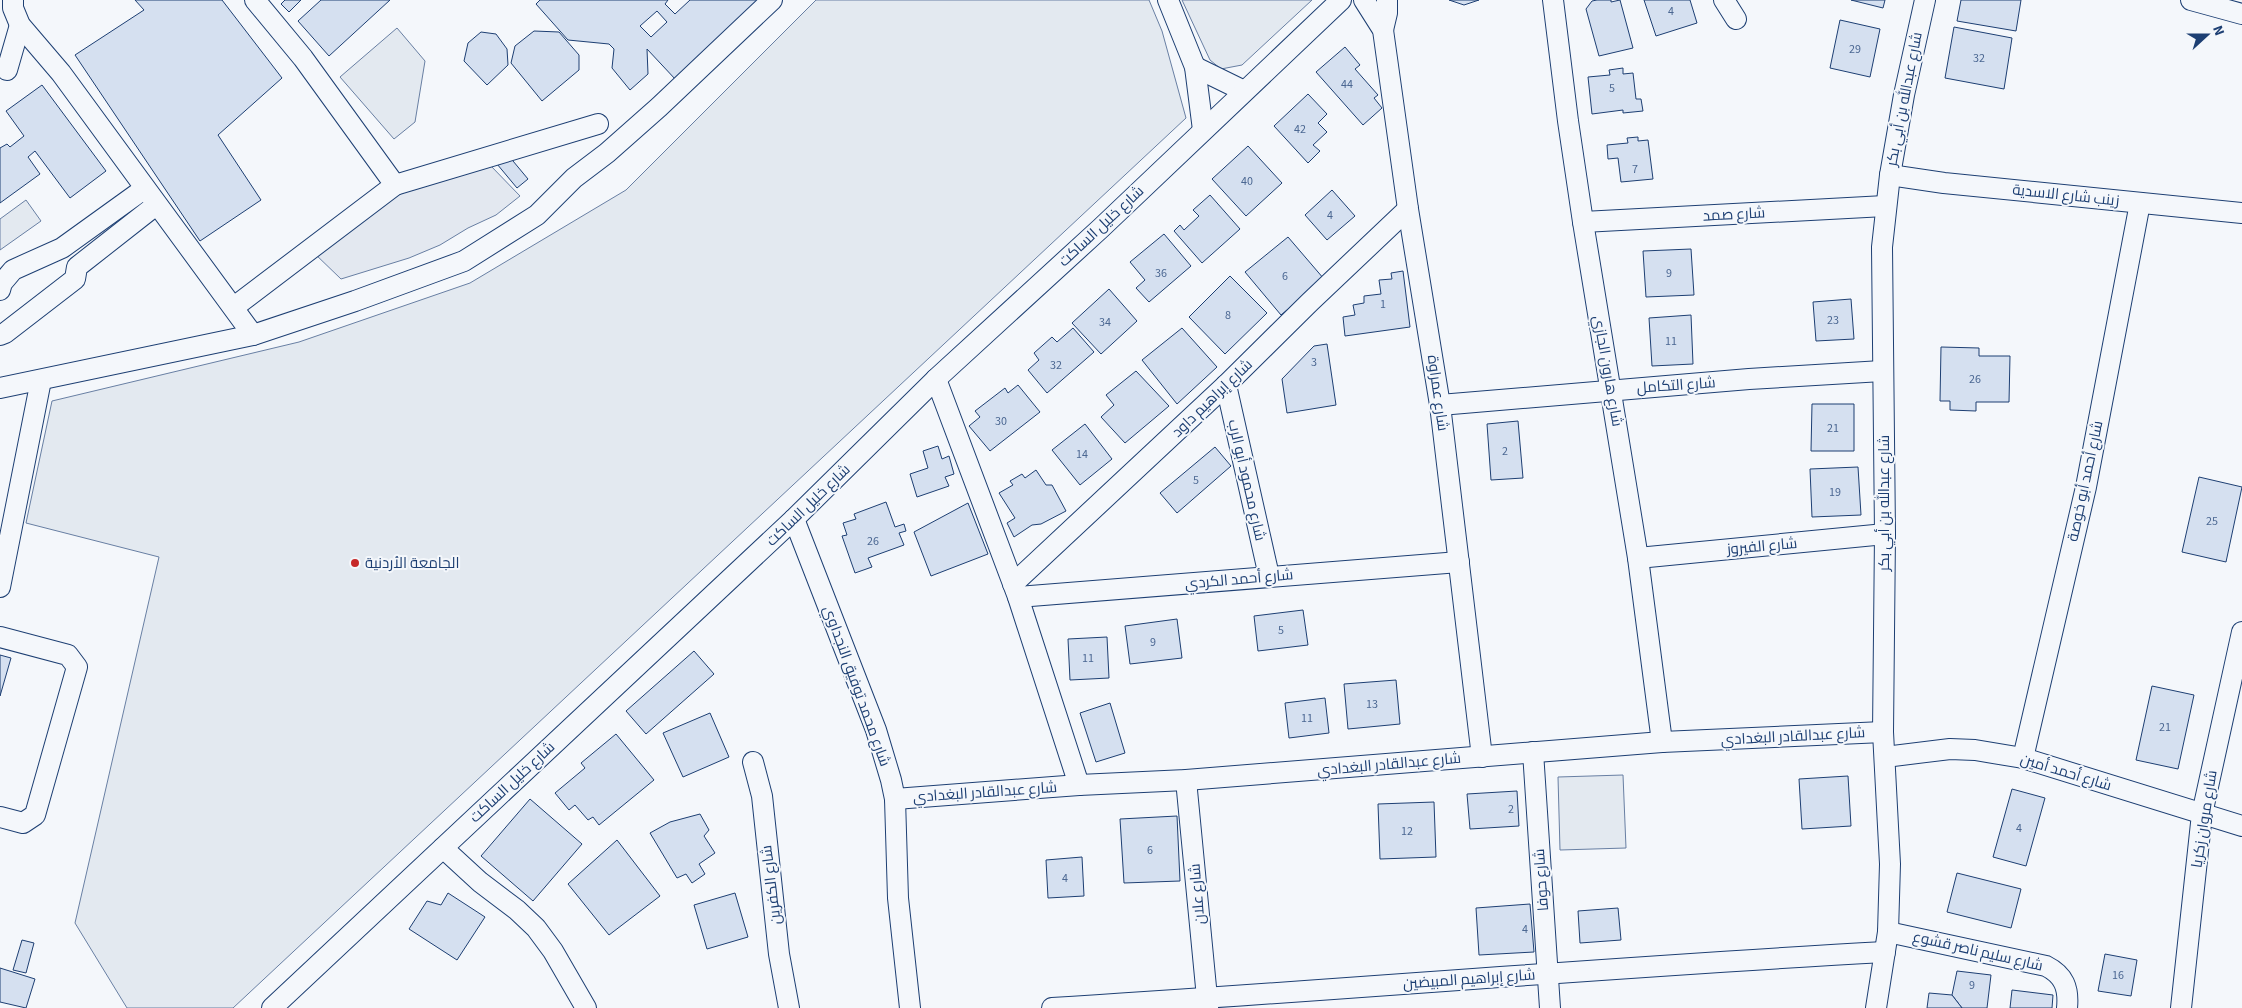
<svg xmlns="http://www.w3.org/2000/svg" width="2242" height="1008" font-family="'Source Sans 3',Cairo,sans-serif">
<style>
.green{fill:#e3e9f0;stroke:#687fa3}
.parking{fill:#e3e8f0;stroke:#687fa3}
.building{fill:#d5e0f0;stroke:#1d3f73;fill-rule:evenodd}
.lines{fill:none;stroke-linecap:round;stroke-linejoin:round}
.minor-casing{stroke:#1d3f73;stroke-width:22}
.minor{stroke:#f4f7fb;stroke-width:20}
.poi-dot{fill:#c62828;stroke:#f4f7fb;stroke-width:2}
.labels{text-anchor:middle;stroke-width:4;stroke-linejoin:round;paint-order:stroke}
.number-label{font-size:12px;fill:#4b6792}
.street-label{font-size:15px;fill:#1d3f73;stroke:#f4f7fb}
.poi-label{font-size:15px;fill:#1d3f73;stroke:#f4f7fb;text-anchor:start}
</style>
<rect width="100%" height="100%" fill="#f4f7fb"/>
<!-- green -->
<g class="green">
<polygon points="816,0 1149,0 1162,31 1186,118 233,1008 127,1008 75,923 159,557 26,523 52,401 299,342 470,283 626,190"/>
<polygon points="1182,0 1312,0 1242,65 1221,69 1210,60"/>
<polygon points="397,28 425,61 415,122 394,139 340,77"/>
<polygon points="26,200 41,221 0,250 0,219"/>
<polygon points="1623,775 1626,848 1560,850 1558,777"/>
</g>
<!-- parking -->
<polygon class="parking" points="490,165 520,196 496,215 468,228 440,245 409,258 341,279 313,252 401,191"/>
<!-- building -->
<g class="building">
<polygon points="135,0 222,0 282,78 218,135 261,200 200,241 75,55 144,10"/>
<polygon points="285,0 301,0 289,12 281,4"/>
<polygon points="321,0 390,0 329,56 298,21"/>
<path d="M540,0H668L665,4L675,14L690,0H760L676,80L647,49L648,74L630,90L612,68L614,49L609,44L568,40L536,4ZM657,11L667,22L651,37L640,26Z"/>
<polygon points="1449,0 1479,0 1464,5"/>
<polygon points="1597,0 1611,0 1611,2 1620,0 1633,48 1599,56 1586,9 1592,1"/>
<polygon points="1644,0 1690,0 1697,23 1656,36"/>
<polygon points="1851,0 1885,0 1883,8"/>
<polygon points="1961,0 2021,0 2016,31 1957,21"/>
<polygon points="1840,20 1880,29 1870,77 1830,68"/>
<polygon points="1954,27 2012,38 2004,89 1945,78"/>
<polygon points="534,31 559,32 579,55 579,70 542,101 511,63 515,46"/>
<polygon points="481,32 496,34 507,49 508,65 487,85 464,61 468,43"/>
<polygon points="1345,47 1360,65 1355,69 1378,95 1374,98 1382,108 1363,125 1316,72"/>
<polygon points="1623,68 1623,74 1633,73 1636,99 1641,99 1643,111 1623,113 1623,110 1592,114 1588,77 1610,75 1609,70"/>
<polygon points="42,85 106,171 70,198 35,151 28,157 40,174 0,203 0,148 7,144 10,147 24,136 6,111"/>
<polygon points="1308,94 1327,114 1318,123 1327,132 1313,145 1320,151 1308,163 1274,126"/>
<polygon points="1638,137 1638,141 1648,140 1653,179 1621,182 1618,158 1608,159 1607,145 1628,143 1627,138"/>
<polygon points="1248,146 1282,183 1246,216 1212,179"/>
<polygon points="508,155 528,179 517,188 497,164"/>
<polygon points="1332,190 1355,216 1327,240 1305,215"/>
<polygon points="1210,195 1240,229 1202,263 1174,231 1180,225 1184,230 1199,216 1193,210"/>
<polygon points="1164,234 1191,266 1149,302 1136,288 1145,280 1130,262"/>
<polygon points="1288,237 1324,279 1281,315 1245,272"/>
<polygon points="1691,249 1694,295 1646,297 1643,251"/>
<polygon points="1403,271 1410,327 1345,336 1343,317 1355,315 1353,305 1364,303 1364,296 1381,294 1379,280 1392,279 1391,273"/>
<polygon points="1230,276 1267,313 1225,354 1189,317"/>
<polygon points="1109,289 1137,321 1101,354 1072,323"/>
<polygon points="1851,299 1854,339 1816,341 1813,302"/>
<polygon points="1691,315 1693,364 1652,366 1649,318"/>
<polygon points="1073,328 1094,352 1047,393 1028,370 1039,360 1034,353 1052,337 1057,342"/>
<polygon points="1182,328 1217,367 1177,404 1142,360"/>
<polygon points="1327,344 1336,405 1287,413 1282,379 1314,346"/>
<polygon points="1941,347 1979,348 1979,356 2010,356 2009,402 1976,402 1976,411 1950,410 1950,401 1940,401"/>
<polygon points="1136,371 1169,406 1125,443 1101,417 1114,405 1106,395"/>
<polygon points="1018,385 1040,412 990,451 969,426 980,417 975,411 1005,388 1008,393"/>
<polygon points="1812,404 1854,404 1854,451 1811,451"/>
<polygon points="1518,421 1523,478 1491,480 1487,424"/>
<polygon points="1085,424 1112,459 1080,485 1052,450"/>
<polygon points="938,446 942,459 949,456 954,474 945,477 949,486 917,497 910,474 928,468 923,451"/>
<polygon points="1215,447 1231,466 1177,513 1160,493"/>
<polygon points="1858,467 1861,515 1812,517 1810,469"/>
<polygon points="1036,470 1046,485 1052,485 1066,511 1041,524 1032,525 1014,537 1007,523 1015,518 999,493 1013,485 1010,481 1022,474 1025,478"/>
<polygon points="2199,477 2242,487 2226,562 2182,552"/>
<polygon points="886,502 895,527 904,524 906,531 899,533 904,545 868,558 872,567 855,573 842,536 847,535 843,523 856,519 854,514"/>
<polygon points="968,503 988,554 931,576 914,532"/>
<polygon points="1303,610 1308,645 1258,651 1254,616"/>
<polygon points="1177,619 1182,658 1130,664 1125,626"/>
<polygon points="1107,637 1109,678 1070,680 1068,639"/>
<polygon points="694,651 714,674 646,734 626,711"/>
<polygon points="0,655 11,658 0,696"/>
<polygon points="1396,680 1400,724 1348,729 1344,684"/>
<polygon points="2152,686 2194,695 2178,769 2136,760"/>
<polygon points="1325,698 1329,733 1289,738 1285,703"/>
<polygon points="1110,703 1125,753 1096,762 1080,713"/>
<polygon points="710,713 729,757 683,777 663,733"/>
<polygon points="616,734 654,780 599,825 593,817 588,820 575,805 569,810 555,793 585,768 581,763"/>
<polygon points="1848,776 1851,826 1802,829 1799,779"/>
<polygon points="2012,789 2045,798 2026,866 1993,857"/>
<polygon points="1517,791 1519,826 1470,829 1467,794"/>
<polygon points="530,799 582,844 533,901 481,856"/>
<polygon points="1434,802 1436,857 1380,859 1378,804"/>
<polygon points="700,814 709,830 704,836 715,853 699,864 705,874 692,883 686,874 677,878 650,833 670,822"/>
<polygon points="1177,816 1180,881 1124,883 1120,819"/>
<polygon points="617,840 660,896 609,935 568,884"/>
<polygon points="1082,857 1084,896 1048,898 1046,860"/>
<polygon points="1957,873 2021,889 2011,928 1947,912"/>
<polygon points="448,893 485,917 457,960 409,929 427,901 441,905"/>
<polygon points="735,893 748,937 707,949 694,905"/>
<polygon points="1530,904 1534,952 1479,955 1476,908"/>
<polygon points="1618,908 1621,940 1580,943 1578,911"/>
<polygon points="22,940 34,943 26,973 13,970"/>
<polygon points="2105,954 2137,960 2131,996 2098,991"/>
<polygon points="0,968 35,979 26,1008 0,1002"/>
<polygon points="1957,971 1991,975 1987,1008 1962,1008 1952,995"/>
<polygon points="2012,990 2053,995 2052,1008 2010,1008"/>
<polygon points="1929,993 1952,995 1962,1008 1927,1008"/>
</g>
<g class="lines">
<!-- minor casing -->
<g class="minor-casing">
<g id="minor">
<polyline points="13,0 13,8 20,25 61,73 253,335"/>
<polyline points="1168,0 1195,67 1203,130"/>
<polyline points="1364,0 1383,30 1408,209 1440,405 1482,757"/>
<polyline points="1553,0 1568,121 1583,222 1638,558 1662,742"/>
<polyline points="1724,0 1736,19"/>
<polyline points="2191,0 2242,14"/>
<polyline points="1383,30 1387,13 1387,0"/>
<polyline points="1195,67 1244,91"/>
<polyline points="7,70 20,25"/>
<polyline points="1890,175 1944,183 2242,213"/>
<polyline points="395,185 598,124"/>
<polyline points="1583,222 1885,206"/>
<polyline points="0,290 2,283 13,270 62,248 144,189"/>
<polyline points="234,307 395,185 303,58 255,0"/>
<polyline points="0,335 5,333 75,279 77,267 156,205"/>
<polyline points="936,379 1018,597 1079,785"/>
<polyline points="1226,385 1269,576"/>
<polyline points="0,388 253,335 355,301 464,261 537,215 574,178 607,153 659,107 772,0"/>
<polyline points="1440,405 1749,379 1882,371"/>
<polyline points="794,519 876,730 891,780 895,799 898,898 910,1008"/>
<polyline points="1638,558 1885,534"/>
<polyline points="1013,584 1226,385 1310,302 1408,209"/>
<polyline points="0,587 41,380"/>
<polyline points="1018,597 1459,562"/>
<polyline points="0,637 68,655 77,667 35,815 23,823 0,817"/>
<polyline points="1533,752 1550,1008"/>
<polyline points="1885,757 1950,749 1975,750 2023,758 2242,826"/>
<polyline points="2023,758 2086,487 2140,203"/>
<polyline points="753,762 762,796 779,954 789,1008"/>
<polyline points="1186,780 1208,1008"/>
<polyline points="895,799 1079,785 1186,780 1662,742 1883,732"/>
<polyline points="443,848 480,882 517,910 536,928 553,951 586,1008"/>
<path d="M1888,932L2046,966C2064,975 2069,988 2067,1008"/>
<polyline points="272,1008 794,519 936,379 1101,228 1341,0"/>
<path d="M1052,1008C1330,991 1607,967 1885,952"/>
<polyline points="1876,1008 1888,932 1890,864 1883,732 1885,534 1882,247 1890,175 1904,95 1925,0"/>
<polyline points="2181,1008 2202,814 2242,632"/>
</g>
</g>
<!-- minor -->
<use href="#minor" class="minor"/>
</g>
<!-- markers -->
<circle class="poi-dot" cx="355" cy="563" r="5"/>
<g class="labels">
<!-- number labels -->
<g class="number-label">
<text x="1671" y="15">4</text>
<text x="1855" y="53">29</text>
<text x="1979" y="62">32</text>
<text x="1347" y="88">44</text>
<text x="1612" y="92">5</text>
<text x="1300" y="133">42</text>
<text x="1635" y="173">7</text>
<text x="1247" y="185">40</text>
<text x="1330" y="219">4</text>
<text x="1161" y="277">36</text>
<text x="1669" y="277">9</text>
<text x="1285" y="280">6</text>
<text x="1383" y="308">1</text>
<text x="1228" y="319">8</text>
<text x="1833" y="324">23</text>
<text x="1105" y="326">34</text>
<text x="1671" y="345">11</text>
<text x="1314" y="366">3</text>
<text x="1056" y="369">32</text>
<text x="1975" y="383">26</text>
<text x="1001" y="425">30</text>
<text x="1833" y="432">21</text>
<text x="1505" y="455">2</text>
<text x="1082" y="458">14</text>
<text x="1196" y="484">5</text>
<text x="1835" y="496">19</text>
<text x="2212" y="525">25</text>
<text x="873" y="545">26</text>
<text x="1281" y="634">5</text>
<text x="1153" y="646">9</text>
<text x="1088" y="662">11</text>
<text x="1372" y="708">13</text>
<text x="1307" y="722">11</text>
<text x="2165" y="731">21</text>
<text x="1511" y="813">2</text>
<text x="2019" y="832">4</text>
<text x="1407" y="835">12</text>
<text x="1150" y="854">6</text>
<text x="1065" y="882">4</text>
<text x="1525" y="933">4</text>
<text x="2118" y="979">16</text>
<text x="1972" y="989">9</text>
</g>
<!-- street labels -->
<g class="street-label">
<text transform="translate(1904 99) rotate(-79)" y="5">شارع عبدالله بن أبي بكر</text>
<text transform="translate(2066 195) rotate(6)" y="5">زينب شارع الاسدية</text>
<text transform="translate(1734 214) rotate(-3)" y="5">شارع صمد</text>
<text transform="translate(1101 226) rotate(-43)" y="5">شارع خليل الساكت</text>
<text transform="translate(1608 371) rotate(80)" y="5">شارع هارون الجازي</text>
<text transform="translate(1676 385) rotate(-4)" y="5">شارع التكامل</text>
<text transform="translate(1438 393) rotate(82)" y="5">شارع عمراوة</text>
<text transform="translate(1212 398) rotate(-44)" y="5">شارع إبراهيم داود</text>
<text transform="translate(1247 480) rotate(77)" y="5">شارع محمود أبو الرب</text>
<text transform="translate(2085 481) rotate(-78)" y="5">شارع أحمد أبو خوصة</text>
<text transform="translate(1884 503) rotate(-90)" y="5">شارع عبدالله بن أبي بكر</text>
<text transform="translate(808 505) rotate(-44)" y="5">شارع خليل الساكت</text>
<text transform="translate(1762 546) rotate(-5)" y="5">شارع الفيروز</text>
<text transform="translate(1239 579) rotate(-5)" y="5">شارع أحمد الكردي</text>
<text transform="translate(857 686) rotate(70)" y="5">شارع محمد توفيق النجداوي</text>
<text transform="translate(1793 736) rotate(-3)" y="5">شارع عبدالقادر البغدادي</text>
<text transform="translate(1389 764) rotate(-5)" y="5">شارع عبدالقادر البغدادي</text>
<text transform="translate(2066 772) rotate(17)" y="5">شارع أحمد أمين</text>
<text transform="translate(512 782) rotate(-43)" y="5">شارع خليل الساكت</text>
<text transform="translate(985 792) rotate(-4)" y="5">شارع عبدالقادر البغدادي</text>
<text transform="translate(2204 819) rotate(-81)" y="5">شارع مروان زكريا</text>
<text transform="translate(1541 880) rotate(-94)" y="5">شارع حوفا</text>
<text transform="translate(771 885) rotate(-97)" y="5">شارع الكفرين</text>
<text transform="translate(1197 894) rotate(-95)" y="5">شارع علان</text>
<text transform="translate(1978 951) rotate(13)" y="5">شارع سليم ناصر قشوع</text>
<text transform="translate(1469 979) rotate(-4)" y="5">شارع إبراهيم المبيضين</text>
</g>
<!-- poi labels -->
<g class="poi-label">
<text x="365" y="568">الجامعة الأردنية</text>
</g>
</g>
<!-- north arrow -->
<g transform="translate(2207 35) rotate(69)" stroke="#f4f7fb" stroke-width="4" paint-order="stroke">
<path d="M0-4L9 19L0 12L-9 19Z" fill="#1d3f73"/>
<text y="-8" font-size="14" font-weight="bold" text-anchor="middle" fill="#1d3f73">N</text>
</g>
</svg>
